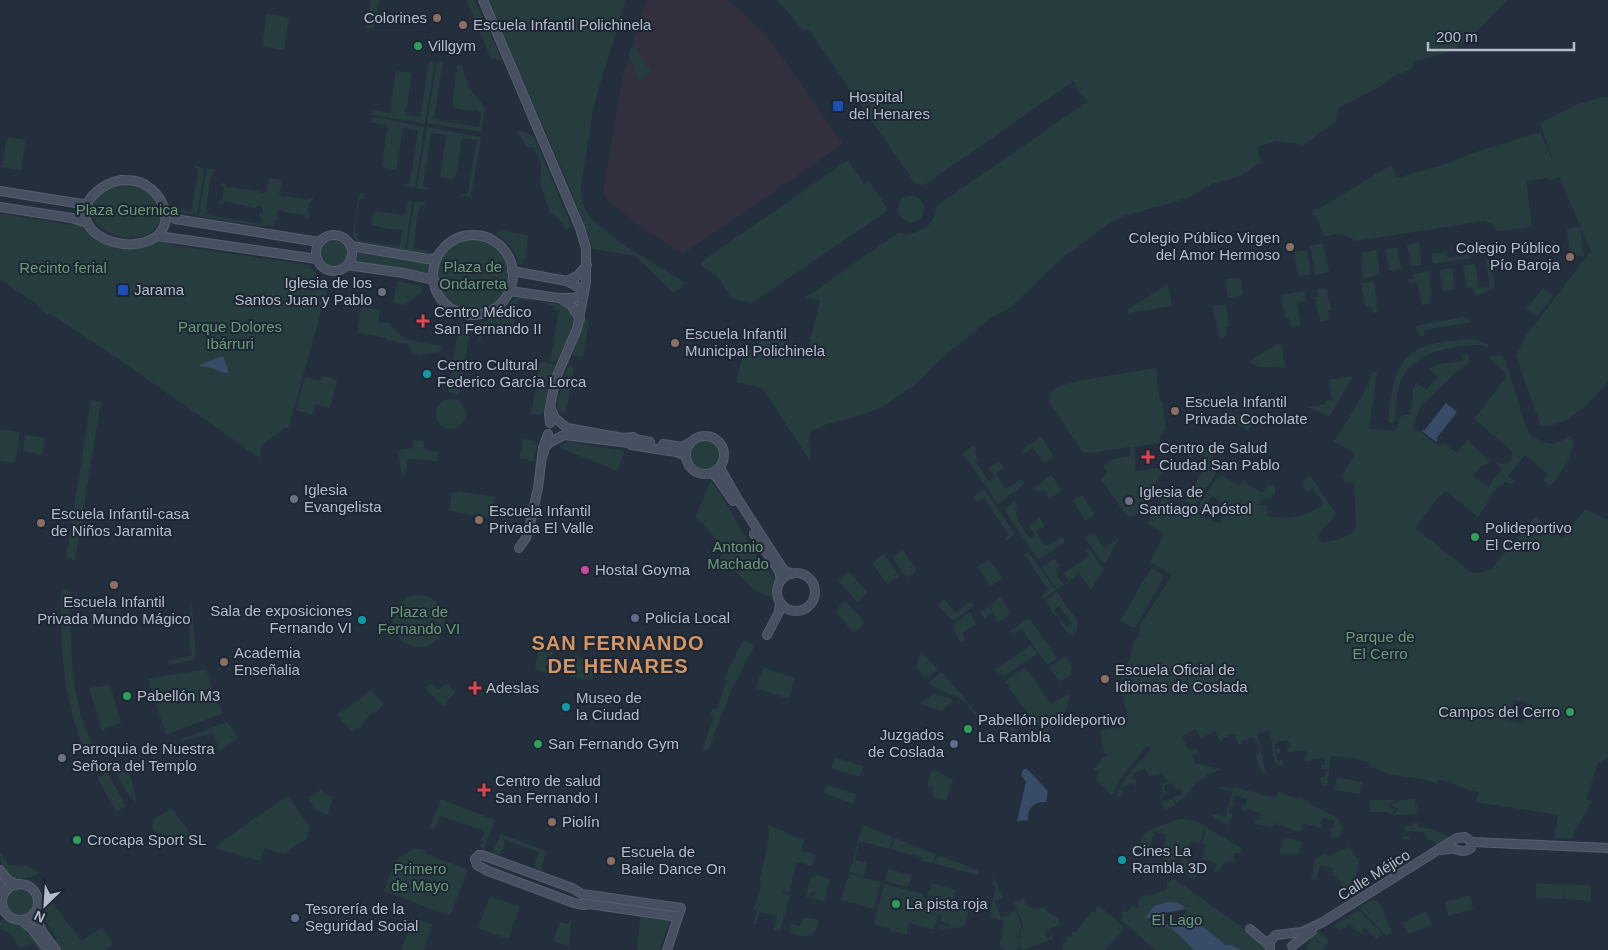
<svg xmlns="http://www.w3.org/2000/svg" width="1608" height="950" font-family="Arial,sans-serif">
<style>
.medical{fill:#32303f}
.green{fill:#263c3f;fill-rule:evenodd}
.water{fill:#394c67}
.pier{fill:#242f3e}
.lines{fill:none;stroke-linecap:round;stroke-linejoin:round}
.secondary-casing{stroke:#565f6c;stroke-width:10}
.secondary{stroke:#465061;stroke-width:8}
.education-dot{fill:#8d6e63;stroke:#1d2633;stroke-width:2}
.leisure-dot{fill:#2e9e5b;stroke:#1d2633;stroke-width:2}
.transit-dot{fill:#1a4fb4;stroke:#1d2633;stroke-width:2}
.worship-dot{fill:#6b7280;stroke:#1d2633;stroke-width:2}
.health-dot{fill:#e0444e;stroke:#1d2633;stroke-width:2}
.culture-dot{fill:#0f9aa8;stroke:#1d2633;stroke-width:2}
.hotel-dot{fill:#d1479c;stroke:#1d2633;stroke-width:2}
.service-dot{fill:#5c6f8a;stroke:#1d2633;stroke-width:2}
.labels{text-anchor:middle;stroke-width:4;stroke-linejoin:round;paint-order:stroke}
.poi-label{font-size:15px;fill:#b4bcc9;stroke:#1d2633;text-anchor:start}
.park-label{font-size:15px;fill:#6b9a76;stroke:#1d2633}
.street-label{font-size:15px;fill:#b4bcc9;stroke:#1d2633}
.district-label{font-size:20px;font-weight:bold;letter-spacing:1px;fill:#d59563;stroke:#1d2633}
</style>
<rect width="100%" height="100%" fill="#242f3e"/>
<!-- medical -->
<polygon class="medical" points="646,0 726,0 739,9 768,37 843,144 683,254 642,228 608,201 603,193 621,84"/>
<!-- green -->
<g class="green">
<polygon points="370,0 379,0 374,29 366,28"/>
<polygon points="466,0 475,0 502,60 491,58"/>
<path d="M488,0H626L600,84L593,110L581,186C581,195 582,204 587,212C603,236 659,266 684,282L679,289L673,293L635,256L593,249L572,193Z"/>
<path d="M777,0H1507C1490,15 1477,35 1458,47C1445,55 1427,57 1413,62L1412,69L1396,75L1381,86L1338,108L1336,121L1304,145L1276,141L1257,147L1261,162L1241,176L1211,184L1191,197L1121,217L1110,223L1061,259L1010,308L989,319L934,365L916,384L882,407L862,415L827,424L811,432L809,438L811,462L762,388L736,382L744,352C756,348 762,342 766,330C781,337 792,348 807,353L820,300L811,298H805L899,232L906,235C924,231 935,225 936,206L1087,102L1085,98L1078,91L1074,81L923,186L915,183L808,29L804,31Z"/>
<polygon points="267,14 289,17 284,50 262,47"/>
<path d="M632,46L636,49L651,72L639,80C634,73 636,63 628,58Z"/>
<polygon points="429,61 435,62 425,123 423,123 373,115 373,110 389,113 392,109 391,104 396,71 412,73 407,107 404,111 406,115 420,117"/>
<path d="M437,62H443L434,118L439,119V121L479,127L481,113L476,109C472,112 456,109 452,106L456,73L458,71L457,66L458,65L462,67L470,89L485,108L481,132L427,123Z"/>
<path d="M1608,96V382C1592,400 1567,428 1541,426L1516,357L1526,336L1591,251L1559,177L1550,180L1548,178L1526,181L1532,227L1496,231L1492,224L1484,221L1356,241C1344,233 1339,232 1325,237L1312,210L1319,209L1391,165L1397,178L1443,165L1473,153L1540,132L1555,166L1540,123L1578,104Z"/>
<polygon points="373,117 424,127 415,188 404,186 404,184 408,185 410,183 418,131 404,128 401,132 402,136 396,170 382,167 386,134 389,130 387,125 371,123"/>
<polygon points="427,127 481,137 471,197 462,196 463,194 467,194 468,192 477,140 463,138 460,141 461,146 456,176 453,179 440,177 445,143 447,139 446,135 431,133 423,185 424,187 428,188 428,190 417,188"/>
<polygon points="515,130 524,132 534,137 569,220 571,228 566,229 556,216 550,213 540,182 541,164 534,147 528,147"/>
<polygon points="7,137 26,140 21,170 2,167"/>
<polygon points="848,160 864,184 869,181 886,206 886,212 752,303 733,299 717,276 701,266 701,262"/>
<polygon points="194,166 204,168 197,215 177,212 177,210 181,211 183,207 186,211 191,212 198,172 197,168 194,167"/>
<polygon points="207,168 216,170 214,170 213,175 211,175 206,209 208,210 207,214 209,215 261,224 262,218 259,215 263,213 263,209 260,206 255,208 224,201 223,204 218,204 218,201 222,200 224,188 221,186 221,183 226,184 226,187 258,191 262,194 266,192 269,178 282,180 279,194 283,197 288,196 308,200 308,198 313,198 313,201 309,202 307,213 310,216 310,218 305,218 305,215 285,212 281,210 277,211 276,215 279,218 275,220 274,226 267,225 265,227 199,216"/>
<path d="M124,183C140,184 158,193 162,210C163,215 162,222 162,227L157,226C145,244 115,239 100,227C94,222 95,216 90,211C96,192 106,187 124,183Z"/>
<polygon points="361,193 366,194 364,194 364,199 361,198 359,202 355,229 355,233 358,233 357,238 363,241 396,246 400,246 402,231 399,229 394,230 371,225 374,211 397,214 401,216 405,215 407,200 412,201 405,250 359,242 354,239 353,234 359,194"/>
<circle cx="911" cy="209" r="13"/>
<polygon points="415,201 425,203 425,206 421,205 418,211 413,248 431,251 423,253 407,250"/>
<polygon points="0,213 29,218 30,214 34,215 34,219 71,225 70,221 88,230 138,247 150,244 160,240 173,239 173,245 309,265 328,287 288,429 284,428 260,447 261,459 120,360 49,313 48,315 41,310 42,308 0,279"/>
<polygon points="1580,227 1584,256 1570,257 1567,229"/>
<path d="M504,231L528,235L526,258L523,260L522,265H519C516,251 509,242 497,235L498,232Z"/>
<circle cx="334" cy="253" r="15"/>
<circle cx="473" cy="275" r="36"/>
<polygon points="1323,243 1329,272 1315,275 1310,246"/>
<polygon points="1419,243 1422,265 1411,266 1407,245"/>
<polygon points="1397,247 1401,269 1389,271 1386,249"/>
<polygon points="356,250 429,262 427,274 355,262 353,261"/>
<polygon points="1307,250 1311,274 1299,276 1294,252"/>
<polygon points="1376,250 1380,275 1363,278 1361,253"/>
<polygon points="1446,251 1448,258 1470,254 1471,258 1433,264 1431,254 1434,253 1440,254"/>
<polygon points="1486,260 1490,260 1495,287 1475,297 1473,287 1467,288 1463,266 1475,264 1479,288 1490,287"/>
<polygon points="1452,268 1455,289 1443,291 1439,270"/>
<polygon points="1429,271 1432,295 1429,296 1430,304 1422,305 1417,282 1409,283 1408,279 1413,279 1412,274"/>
<polygon points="1237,278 1241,279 1243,295 1228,298 1225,279"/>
<polygon points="397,281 420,286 422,287 421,293 404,305 393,303"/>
<polygon points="1374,281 1378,312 1373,313 1371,306 1365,306 1361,283"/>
<polygon points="1168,284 1172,306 1128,313 1127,310"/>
<polygon points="1327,288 1331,310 1328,311 1329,320 1320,322 1315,297 1319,297 1317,290 1318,289"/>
<polygon points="1543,288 1553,296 1537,317 1526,309"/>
<polygon points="1304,291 1306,301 1297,303 1301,325 1291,327 1289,317 1285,318 1281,295"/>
<polygon points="519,297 533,300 533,302 517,300 513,329 515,330 515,334 511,332 511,330 483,326 480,341 478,341 480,326 482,323 500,314 514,299"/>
<path d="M539,302C547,303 559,303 567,308C582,317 562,351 556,362H550L559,310H554V306Z"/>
<polygon points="1226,304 1229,326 1226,327 1227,336 1219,338 1212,306"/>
<polygon points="361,307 380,310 378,322 389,323 402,337 413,341 441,346 440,352 419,355 413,352 407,344 386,340 386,338 357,333"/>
<polygon points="1463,317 1473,322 1429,329 1424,331 1424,336 1420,337 1415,326"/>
<polygon points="583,320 589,321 583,357 572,355 579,337"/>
<polygon points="459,323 471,325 459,395 448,392"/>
<path d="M1466,339L1478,340L1489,345L1488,347C1475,343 1463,346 1450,348C1426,352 1405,364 1398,389C1396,399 1396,410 1395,420L1393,423H1389L1388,420C1392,392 1393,359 1423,347C1436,342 1452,341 1466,339Z"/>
<polygon points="1278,344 1282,346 1285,367 1279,368 1278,367 1259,367 1249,362 1262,353"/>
<path d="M1468,354L1470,362L1454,374L1420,406L1413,428L1418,432L1419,431L1440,447L1444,443L1457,453L1468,439L1470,443L1490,460L1487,464L1481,466L1473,476L1488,487L1502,469L1494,461C1501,462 1504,468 1511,460L1512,451L1474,419L1506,377L1505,372L1488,358L1492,356H1502L1505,359L1526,427L1531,435L1540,441L1551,444L1561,441L1569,436L1571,437L1574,440C1571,458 1563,470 1552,485H1549L1543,480L1548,474L1525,455L1508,476L1514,481L1511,484L1505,482L1491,494L1486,506L1478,517L1447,492H1445L1439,496L1415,528L1467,569L1471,572L1480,573L1492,568L1534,518H1537L1562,538L1585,509L1608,520V758L1598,763L1586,799L1592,802L1571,838H1554L1558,815L1476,802L1479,792L1461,788L1452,783L1438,779L1436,783L1423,779L1391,775L1369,766V762L1354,758L1331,756L1327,786H1322L1320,777H1324V775L1326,774V770L1321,769V765H1325L1324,758L1311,759V761H1305L1304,757L1308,756L1307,750L1294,751V752H1288L1287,748L1291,746L1290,742H1288L1287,740L1277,742V744H1275V749H1280V753L1276,754L1277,760H1283L1284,767L1275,763L1269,731L1257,733L1266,773L1261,772L1256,755L1260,751L1253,737L1241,742L1242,744L1239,745L1234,735H1231L1222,739L1223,741L1220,742L1215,731L1203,737V738L1201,739L1196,729L1182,736L1189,750L1196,749L1198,753L1192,756L1196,764H1204L1205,766L1223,769L1208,774L1201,781L1198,780L1186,796L1176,804L1174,797L1183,794L1181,788L1176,790L1172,783L1164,786L1166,794L1161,797L1163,802L1172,798L1175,805L1165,810L1159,796L1164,794L1161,788L1163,787L1162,784L1167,782L1162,773L1150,777L1145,768L1132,774L1133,780L1135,779L1137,785L1134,786L1132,783L1121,788L1123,795L1115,798C1120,787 1126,777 1134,768C1140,761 1148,755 1152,747L1147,746L1121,778L1112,796L1107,792L1108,790L1096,781L1097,779L1098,771L1093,770L1104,757L1110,755L1113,751L1109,754L1104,752L1100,732L1114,728L1118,729L1128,718L1120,683L1123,672L1131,657L1133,641L1138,638L1140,625L1172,575L1150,562L1164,534L1147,523L1163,497L1219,524L1229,507L1212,496L1201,512L1196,510L1217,477L1219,478L1221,475L1239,486L1243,481L1262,493L1268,484L1276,488L1275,496L1272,495V498L1261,499L1258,505L1268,506L1267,516C1290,520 1304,518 1324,504L1313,488L1307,492L1302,484L1306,478L1311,477L1335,512C1333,521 1323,528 1318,537L1322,542C1333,542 1348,537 1356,529L1354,482H1345L1342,476L1355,454L1334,441C1349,418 1364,397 1373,371L1377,373L1369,429L1394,431L1398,427L1400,416L1404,417V415H1411L1413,390L1416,383H1417L1426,390L1438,377L1429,368L1439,364L1463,361L1462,355ZM1514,700L1529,703L1528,707H1526L1523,723L1509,721Z"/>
<polygon points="543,362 555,365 548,386 544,412 540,415 531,414 540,363"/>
<path d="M568,366H571L574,368L566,414C561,413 559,412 557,407L561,383Z"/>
<polygon points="1156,368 1160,401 1162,401 1166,429 1163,429 1164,433 1160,437 1160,443 1134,447 1136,471 1162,467 1163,470 1136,515 1129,517 1126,515 1101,479 1108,473 1103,466 1113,459 1131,456 1130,447 1091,453 1090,454 1089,452 1083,453 1050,403 1049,399 1052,391 1060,386 1082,380"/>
<polygon points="322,376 337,380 330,408 316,404 313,415 296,410 305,377 320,381"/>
<polygon points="1353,376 1329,417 1307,407 1326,404 1326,401 1332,400 1329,380"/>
<circle cx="451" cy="414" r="15"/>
<polygon points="91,400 101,402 75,560 66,558"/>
<polygon points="1225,410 1232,414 1233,413 1240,417 1241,416 1254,422 1248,431 1222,416"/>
<polygon points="0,429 20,432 15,463 0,461"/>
<polygon points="25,435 45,438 42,455 23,451"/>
<polygon points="1041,437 1054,456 1044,463 1033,448 1024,454 1021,450"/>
<polygon points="523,439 534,441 537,443 534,462 528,461 528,459 519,458"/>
<polygon points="412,440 424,441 423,449 438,452 437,461 408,459 405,475 401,474 398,450 413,448"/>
<circle cx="705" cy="455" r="14"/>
<polygon points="567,442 570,442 625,451 617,471 558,447"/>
<polygon points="974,445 977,450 975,452 978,461 976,463 989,481 995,477 988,468 999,461 1004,468 996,474 1006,489 1021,479 1024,484 998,504 962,453"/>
<polygon points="1197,445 1223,462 1195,506 1185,501 1209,460 1195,453 1192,459 1188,456 1193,447"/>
<polygon points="1051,475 1062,490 1049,500 1045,490 1039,493 1034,488"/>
<path d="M710,482H712C728,505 741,531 756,555C760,563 767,569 772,577L776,578L772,587V596C750,593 750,583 736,572C731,568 723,568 718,564L724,548L703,524L695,518Z"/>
<polygon points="984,489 1015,534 1006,541 1004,539 1009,535 984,498 977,502 973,497"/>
<polygon points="457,491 494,497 492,510 496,511 494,518 449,511 452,492 457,493"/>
<polygon points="1082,495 1095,514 1086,520 1072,501"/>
<polygon points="1014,502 1018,508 1015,510 1019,519 1017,520 1030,539 1035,535 1029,526 1040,518 1045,526 1036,532 1046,546 1062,537 1065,542 1038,560 1004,509"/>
<polygon points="1094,533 1104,548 1120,537 1105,563 1100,559 1085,538 1089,534 1091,535"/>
<polygon points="1089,549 1103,569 1091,590 1079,573 1069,581 1064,573 1089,556 1086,550"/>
<polygon points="903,550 917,570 907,578 892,557"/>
<polygon points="1028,552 1056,590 1044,599 1042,596 1048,590 1024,554"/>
<polygon points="884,554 899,576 887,584 872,563"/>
<polygon points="1054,558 1060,566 1056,568 1058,577 1064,585 1057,589 1042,567"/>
<polygon points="989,559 1002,578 993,585 990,585 977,567"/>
<polygon points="1151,568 1163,575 1162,580 1136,627 1131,627 1120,621"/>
<polygon points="849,571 868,593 857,602 838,580"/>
<path d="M63,589H67L70,592C71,645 69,701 95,750L88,755C82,747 79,736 76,727C65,691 61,654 61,616C61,608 59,597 63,589Z"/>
<polygon points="1057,592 1078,622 1076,633 1073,636 1067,633 1059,622 1061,620 1067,627 1072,624 1059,606 1054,610 1058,616 1056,617 1045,601"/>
<circle cx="419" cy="621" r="26"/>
<polygon points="1000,597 1011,613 998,623 993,612 984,618 980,612 988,606 993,612 990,605"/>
<polygon points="944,599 955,613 963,607 963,605 964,606 971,602 974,606 955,619 951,620 938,604"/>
<polygon points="845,601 865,623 854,633 835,611"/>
<polygon points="190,604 192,604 196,655 194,660 168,665 168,661 187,656 192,656 190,652"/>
<polygon points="970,612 976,624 963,633 965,641 961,643 954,629 955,623"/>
<polygon points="1029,618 1057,658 1047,665 1022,629 1013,634 1010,631"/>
<path d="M746,641L753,644L754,647L731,691L710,746L707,750L702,749L714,717L710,716L713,708L717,709L727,680L724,679C729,666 736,655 742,643Z"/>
<polygon points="1031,645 1037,654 1004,676 994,670"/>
<polygon points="538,649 553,651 552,657 562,658 559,675 535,671"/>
<polygon points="921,651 937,668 937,670 926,678 916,667"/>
<polygon points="574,655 596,662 592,680 570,677"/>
<polygon points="1066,656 1072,667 1071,675 1060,682 1049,667"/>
<polygon points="763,667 795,678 789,699 756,688"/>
<path d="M1025,667L1051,704L1069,693C1070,701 1067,706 1064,713C1054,731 1040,737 1020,738L1010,729L1013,726C1015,729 1017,732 1019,733C1026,737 1037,734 1042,730L1009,689L1011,687L1004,682Z"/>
<polygon points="206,669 215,697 223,713 166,735 148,679"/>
<path d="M940,673H943L980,717L978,718C973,712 966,701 958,697C947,691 938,693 929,682Z"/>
<polygon points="432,683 438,690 448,683 455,693 443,706 425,688"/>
<polygon points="110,685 121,723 102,730 89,688"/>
<polygon points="370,690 384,704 376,713 374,711 362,723 363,726 360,728 357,728 353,732 337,715 356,702"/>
<polygon points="934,693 952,699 953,701 942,711 920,704"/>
<polygon points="227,722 238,737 219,752 214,733 182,741 181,739"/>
<polygon points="834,757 863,766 860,777 831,768"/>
<polygon points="127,763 137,803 127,793 115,771 116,767"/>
<polygon points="932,769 953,780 946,801 933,797 933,788 927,786"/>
<polygon points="107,772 126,806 116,812 98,779 98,777"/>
<polygon points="1337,777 1362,782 1360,794 1335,790"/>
<polygon points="826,785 857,794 853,804 824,793"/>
<polygon points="1220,786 1233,789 1234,787 1276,798 1278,791 1298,799 1299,797 1310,802 1310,804 1337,817 1343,827 1341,834 1337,838 1331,837 1332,832 1330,831 1331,828 1334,827 1335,821 1322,817 1320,823 1322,825 1321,828 1303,823 1301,832 1273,823 1272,827 1255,824 1256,819 1259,820 1260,813 1247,809 1246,812 1244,812 1244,810 1242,809 1243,805 1246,805 1247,799 1234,795 1232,802 1234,803 1233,807 1230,806 1229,813 1233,814 1229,826 1212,816 1213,814 1225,817 1232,792 1220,789"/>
<polygon points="322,789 325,795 333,796 328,815 317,811 308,798"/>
<polygon points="287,796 310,826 307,838 284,854 264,848 260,861 215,848 221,842"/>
<polygon points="441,799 495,820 484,848 480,847 482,842 480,841 485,833 482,830 440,816 437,825 436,825 434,830 430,828"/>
<polygon points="1416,799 1415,804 1418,805 1416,814 1393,815 1399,809 1391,805 1400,800"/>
<polygon points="1370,800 1393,800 1394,801 1387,806 1395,810 1391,814 1388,812 1370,812"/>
<path d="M171,808L197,842L196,843L158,833C152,831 151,825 154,819Z"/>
<path d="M1182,819L1195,821L1205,826L1200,843L1191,841L1188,852L1184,851L1179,854L1174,866L1155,853L1157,848L1163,849L1166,835L1154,832L1150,846L1154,847L1153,851L1149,848L1147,851L1142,846C1141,842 1140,838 1144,834C1150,829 1174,820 1182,819Z"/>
<polygon points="1414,823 1418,823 1419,827 1436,830 1448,837 1448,839 1437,847 1432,840 1429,841 1424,832 1405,831 1404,836 1410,838 1409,840 1403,839 1405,826 1413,826"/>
<polygon points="768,825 804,840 801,851 816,855 812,866 796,862 790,892 782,891 782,893 790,895 780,931 774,929 777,915 760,912 756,924 753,923 757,911 753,908 756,904 761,883 759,882 766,854 769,836"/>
<polygon points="863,825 893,837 889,849 860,841 855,860 867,863 864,876 849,872"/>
<polygon points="1206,827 1242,849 1241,853 1234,853 1233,858 1235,859 1234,863 1230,861 1225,862 1218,872 1214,872 1217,863 1202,859 1206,845 1202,844"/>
<polygon points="501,834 546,851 541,871 534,868 536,862 535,861 539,853 536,851 505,840 503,850 502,849 500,855 492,852"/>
<polygon points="895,838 936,854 933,863 923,861 923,858 891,849"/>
<polygon points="1287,838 1302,842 1299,853 1279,854 1283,839 1286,840"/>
<polygon points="1350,846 1354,856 1359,859 1356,878 1368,886 1350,897 1338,878 1332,875 1333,868 1320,865 1316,880 1311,879 1316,858 1326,854 1328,856"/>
<polygon points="415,848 426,850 425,853 468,870 450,916 384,891 396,860"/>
<path d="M0,852L9,865L27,866L40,872C20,887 0,876 0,852Z"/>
<polygon points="938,855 979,871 978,875 935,864"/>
<polygon points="1183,856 1187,856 1186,860 1201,864 1196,877 1193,879 1178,868"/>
<polygon points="888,869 912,875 908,887 885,881"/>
<polygon points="849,874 881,882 874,909 841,900"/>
<polygon points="814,875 830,879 824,901 810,898 811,895 814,896 815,893 812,892 811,894 810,894 809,897 806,897 811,877 813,878"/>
<polygon points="994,877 1002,897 995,902 1001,917 1011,915 1012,912 1016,911 1021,924 1019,936 1016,936 1019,939 1019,946 1016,950 1004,950 1004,948 1005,947 999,946 1004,921 989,917 996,886 992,884"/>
<polygon points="1174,879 1261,941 1264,945 1265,950 1156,950 1121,920 1123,916 1121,914 1124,910 1127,912 1133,906 1137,909 1139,907 1138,900 1143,895 1150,896 1167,890 1167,882"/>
<polygon points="932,883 956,890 952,902 928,895"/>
<polygon points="1536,883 1565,885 1564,899 1536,898"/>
<polygon points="884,884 922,894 924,898 969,909 964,927 941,929 939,928 940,924 949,927 950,925 941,921 942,915 939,914 934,930 910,923 908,925 907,935 894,931 890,932 891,929 874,924"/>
<polygon points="1565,884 1591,886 1591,901 1565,899"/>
<circle cx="20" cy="902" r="14"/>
<path d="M54,894L55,897L53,904L82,941L102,927L113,944L105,950H62L55,940L57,938C46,922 36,911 54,894Z"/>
<polygon points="1470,895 1473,909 1448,916 1445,902"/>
<polygon points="490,896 520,907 508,939 478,928"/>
<polygon points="1024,898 1028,907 1035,909 1043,907 1058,919 1061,926 1058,925 1045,931 1047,938 1052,936 1053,939 1022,950 1019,944 1020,938 1023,938 1020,937 1023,925 1014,902 1019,900 1020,903 1020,900"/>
<polygon points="1373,900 1379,903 1381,906 1392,933 1386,935 1359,908 1369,901"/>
<polygon points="1099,906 1123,926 1123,930 1105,950 1063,950 1061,944 1067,941 1066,938 1071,936 1073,931 1076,932 1092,911 1094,913"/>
<polygon points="1358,910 1382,933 1379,936 1380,937 1377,939 1373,935 1372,936 1366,928 1362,931 1364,933 1361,934 1352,927 1353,926 1350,923 1346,926 1347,927 1346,929 1343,928 1340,931 1334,925"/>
<polygon points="1426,911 1432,925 1408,934 1402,923"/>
<polygon points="640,917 670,921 659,950 637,950"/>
<path d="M805,917L819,920C814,941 807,937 789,933L792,924L800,926L802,918L804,919Z"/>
<polygon points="413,918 433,925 423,950 401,950"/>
<polygon points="2,920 5,920 25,928 42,950 39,950 34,944 20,948 10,934 0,929 0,922"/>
<polygon points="570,920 571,920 569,950 568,950 569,946 553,941 560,922 568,924"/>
<polygon points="1319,931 1329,942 1322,950 1306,950 1311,938"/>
</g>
<!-- water -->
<g class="water">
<path d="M223,356L229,373C221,374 219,370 212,368C207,367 203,367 199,365Z"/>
<polygon points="1446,403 1457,412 1436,439 1438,440 1436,442 1422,431 1423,429 1424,431"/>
<path d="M1026,769L1029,771L1048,791L1046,802C1035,801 1027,808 1028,820L1017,821L1026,782L1021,775L1023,770Z"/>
<path d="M1168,902C1177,902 1185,905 1188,913L1183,915L1185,918L1191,921L1197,920C1202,928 1217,937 1225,945H1231L1241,950H1194C1186,943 1172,924 1161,926L1151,918L1145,919L1154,906Z"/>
</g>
<!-- pier -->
<polygon class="pier" points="1186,909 1188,913 1183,915 1184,918 1169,924 1156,926 1150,921 1148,921 1146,919 1165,913"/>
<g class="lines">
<!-- secondary casing -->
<g class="secondary-casing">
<g id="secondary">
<polyline points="483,0 580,228 586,248 586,282 577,329 555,380 549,413 550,423"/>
<path d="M121,180C130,180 139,180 147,186C169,200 175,233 145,242C127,248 96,242 87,222C78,201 103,183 121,180Z"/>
<polyline points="0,191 88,205"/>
<polyline points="0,207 72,218 87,223"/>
<polyline points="166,215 175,219 319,242"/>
<circle cx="334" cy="253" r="18"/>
<circle cx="473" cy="275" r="40"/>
<polyline points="158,236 317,259"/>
<polyline points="351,246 428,259 437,258"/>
<polyline points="347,265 403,273 434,280"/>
<polyline points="512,271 567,281 577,276 587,265"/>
<polyline points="510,291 559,298 571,305 580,319"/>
<polyline points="562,298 574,298 584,294 580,288 567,281"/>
<polyline points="551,409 555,418 567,428 623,438 633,437 635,439 650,442"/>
<circle cx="705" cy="455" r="19"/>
<polyline points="663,444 682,447 689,443"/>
<polyline points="543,455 545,448 549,443 564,435 629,443 631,445 676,452 686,456"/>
<polyline points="720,468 737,498 783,569 791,574"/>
<polyline points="712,473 717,478 733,501"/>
<polyline points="754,534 779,571 781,580"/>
<polyline points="519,548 526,538 531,520 538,488 543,448 548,434"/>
<circle cx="796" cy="592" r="19"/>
<polyline points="767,635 779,612 780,602"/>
<polyline points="1472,842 1608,848"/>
<path d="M1441,850C1445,850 1450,848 1454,849C1462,851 1464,853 1471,848L1472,842"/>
<polyline points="0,870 7,879 17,885"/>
<polyline points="0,883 4,894"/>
<circle cx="20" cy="902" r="18"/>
<path d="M35,912C38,928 46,937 56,950"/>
<polyline points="21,920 32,929 48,950"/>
<polyline points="1250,929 1269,945"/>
<polyline points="1292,946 1312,931"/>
<polyline points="667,950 681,908 582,894 572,888 482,855 479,855 475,859 477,865 488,871 574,903 584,905 589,904 678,917"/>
<polyline points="1270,950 1270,941 1276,935 1302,932 1323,922 1457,838 1465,837 1472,842"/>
</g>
</g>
<!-- secondary -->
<use href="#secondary" class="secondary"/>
</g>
<!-- markers -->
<g class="education-dot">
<circle cx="437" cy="18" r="5"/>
<circle cx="463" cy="25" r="5"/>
<circle cx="1290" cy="247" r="5"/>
<circle cx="1570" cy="257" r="5"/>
<circle cx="675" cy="343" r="5"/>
<circle cx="1175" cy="411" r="5"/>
<circle cx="479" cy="520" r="5"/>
<circle cx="41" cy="523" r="5"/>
<circle cx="114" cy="585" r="5"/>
<circle cx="224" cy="662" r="5"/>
<circle cx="1105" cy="679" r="5"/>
<circle cx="552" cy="822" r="5"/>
<circle cx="611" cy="861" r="5"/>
</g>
<g class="leisure-dot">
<circle cx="418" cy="46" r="5"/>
<circle cx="1475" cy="537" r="5"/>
<circle cx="127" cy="696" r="5"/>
<circle cx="1570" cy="712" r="5"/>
<circle cx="968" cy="729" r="5"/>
<circle cx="538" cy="744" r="5"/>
<circle cx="77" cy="840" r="5"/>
<circle cx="896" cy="904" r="5"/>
</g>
<g class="transit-dot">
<rect x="832" y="100" width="12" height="12" rx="2.5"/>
<rect x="117" y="284" width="12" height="12" rx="2.5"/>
</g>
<g class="worship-dot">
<circle cx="382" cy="292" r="5"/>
<circle cx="294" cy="499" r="5"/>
<circle cx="1129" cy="501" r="5"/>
<circle cx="62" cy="758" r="5"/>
</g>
<g class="health-dot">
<path d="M420.5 313.5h5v5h5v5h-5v5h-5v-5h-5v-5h5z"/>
<path d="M1145.5 449.5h5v5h5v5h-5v5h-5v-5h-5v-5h5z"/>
<path d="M472.5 680.5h5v5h5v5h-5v5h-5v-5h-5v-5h5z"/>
<path d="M481.5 782.5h5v5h5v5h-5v5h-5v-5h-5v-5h5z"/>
</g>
<g class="culture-dot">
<circle cx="427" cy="374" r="5"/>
<circle cx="362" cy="620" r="5"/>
<circle cx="566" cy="707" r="5"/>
<circle cx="1122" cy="860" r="5"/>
</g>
<circle class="hotel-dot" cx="585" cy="570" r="5"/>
<g class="service-dot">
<circle cx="635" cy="618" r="5"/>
<circle cx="954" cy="744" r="5"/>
<circle cx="295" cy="918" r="5"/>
</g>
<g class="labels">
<!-- poi labels -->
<g class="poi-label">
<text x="427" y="23" text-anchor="end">Colorines</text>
<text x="473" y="30">Escuela Infantil Polichinela</text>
<text x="428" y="51">Villgym</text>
<text x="849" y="102">Hospital<tspan x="849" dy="17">del Henares</tspan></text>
<text x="1280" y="243" text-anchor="end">Colegio Público Virgen<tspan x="1280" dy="17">del Amor Hermoso</tspan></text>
<text x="1560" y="253" text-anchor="end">Colegio Público<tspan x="1560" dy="17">Pío Baroja</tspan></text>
<text x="372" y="288" text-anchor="end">Iglesia de los<tspan x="372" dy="17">Santos Juan y Pablo</tspan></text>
<text x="134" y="295">Jarama</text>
<text x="434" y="317">Centro Médico<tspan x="434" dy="17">San Fernando II</tspan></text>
<text x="685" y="339">Escuela Infantil<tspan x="685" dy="17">Municipal Polichinela</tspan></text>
<text x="437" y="370">Centro Cultural<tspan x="437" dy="17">Federico García Lorca</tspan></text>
<text x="1185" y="407">Escuela Infantil<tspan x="1185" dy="17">Privada Cocholate</tspan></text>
<text x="1159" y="453">Centro de Salud<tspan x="1159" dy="17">Ciudad San Pablo</tspan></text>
<text x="304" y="495">Iglesia<tspan x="304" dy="17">Evangelista</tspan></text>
<text x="1139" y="497">Iglesia de<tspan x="1139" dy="17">Santiago Apóstol</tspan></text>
<text x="489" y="516">Escuela Infantil<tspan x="489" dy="17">Privada El Valle</tspan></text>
<text x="51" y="519">Escuela Infantil-casa<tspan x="51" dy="17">de Niños Jaramita</tspan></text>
<text x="1485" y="533">Polideportivo<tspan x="1485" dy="17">El Cerro</tspan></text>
<text x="595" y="575">Hostal Goyma</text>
<text x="114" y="607" text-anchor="middle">Escuela Infantil<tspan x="114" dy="17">Privada Mundo Mágico</tspan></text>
<text x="352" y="616" text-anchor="end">Sala de exposiciones<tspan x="352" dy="17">Fernando VI</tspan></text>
<text x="645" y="623">Policía Local</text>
<text x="234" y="658">Academia<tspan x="234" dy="17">Enseñalia</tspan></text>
<text x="1115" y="675">Escuela Oficial de<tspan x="1115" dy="17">Idiomas de Coslada</tspan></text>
<text x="486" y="693">Adeslas</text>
<text x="137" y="701">Pabellón M3</text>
<text x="576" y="703">Museo de<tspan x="576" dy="17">la Ciudad</tspan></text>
<text x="1560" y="717" text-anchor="end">Campos del Cerro</text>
<text x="978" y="725">Pabellón polideportivo<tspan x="978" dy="17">La Rambla</tspan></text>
<text x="944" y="740" text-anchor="end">Juzgados<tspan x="944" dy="17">de Coslada</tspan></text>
<text x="548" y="749">San Fernando Gym</text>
<text x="72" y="754">Parroquia de Nuestra<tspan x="72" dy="17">Señora del Templo</tspan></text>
<text x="495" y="786">Centro de salud<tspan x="495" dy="17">San Fernando I</tspan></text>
<text x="562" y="827">Piolín</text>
<text x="87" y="845">Crocapa Sport SL</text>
<text x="1132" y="856">Cines La<tspan x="1132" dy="17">Rambla 3D</tspan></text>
<text x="621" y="857">Escuela de<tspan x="621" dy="17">Baile Dance On</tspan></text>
<text x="906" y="909">La pista roja</text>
<text x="305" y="914">Tesorería de la<tspan x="305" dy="17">Seguridad Social</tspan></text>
</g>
<!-- park labels -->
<g class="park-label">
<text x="127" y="215">Plaza Guernica</text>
<text x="473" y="272">Plaza de<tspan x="473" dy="17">Ondarreta</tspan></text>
<text x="63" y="273">Recinto ferial</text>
<text x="230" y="332">Parque Dolores<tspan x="230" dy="17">Ibárruri</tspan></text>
<text x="738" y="552">Antonio<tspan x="738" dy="17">Machado</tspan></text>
<text x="419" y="617">Plaza de<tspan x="419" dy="17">Fernando VI</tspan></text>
<text x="1380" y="642">Parque de<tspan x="1380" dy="17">El Cerro</tspan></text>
<text x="420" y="874">Primero<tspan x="420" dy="17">de Mayo</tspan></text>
<text x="1177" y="925">El Lago</text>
</g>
<!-- street labels -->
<g class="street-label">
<text transform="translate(1374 875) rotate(-32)" y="5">Calle Méjico</text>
</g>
<!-- district labels -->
<g class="district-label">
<text x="618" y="650">SAN FERNANDO<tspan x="618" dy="23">DE HENARES</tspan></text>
</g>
</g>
<!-- north arrow -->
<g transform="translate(45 905) rotate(205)" stroke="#1d2633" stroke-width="4" paint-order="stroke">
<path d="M0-4L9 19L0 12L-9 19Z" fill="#b4bcc9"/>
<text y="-8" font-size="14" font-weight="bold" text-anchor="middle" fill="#b4bcc9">N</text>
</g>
<!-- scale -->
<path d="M1428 42v8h146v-8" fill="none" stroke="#b4bcc9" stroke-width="2.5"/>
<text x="1436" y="42" font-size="15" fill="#b4bcc9" stroke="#1d2633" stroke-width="4" paint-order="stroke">200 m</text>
</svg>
